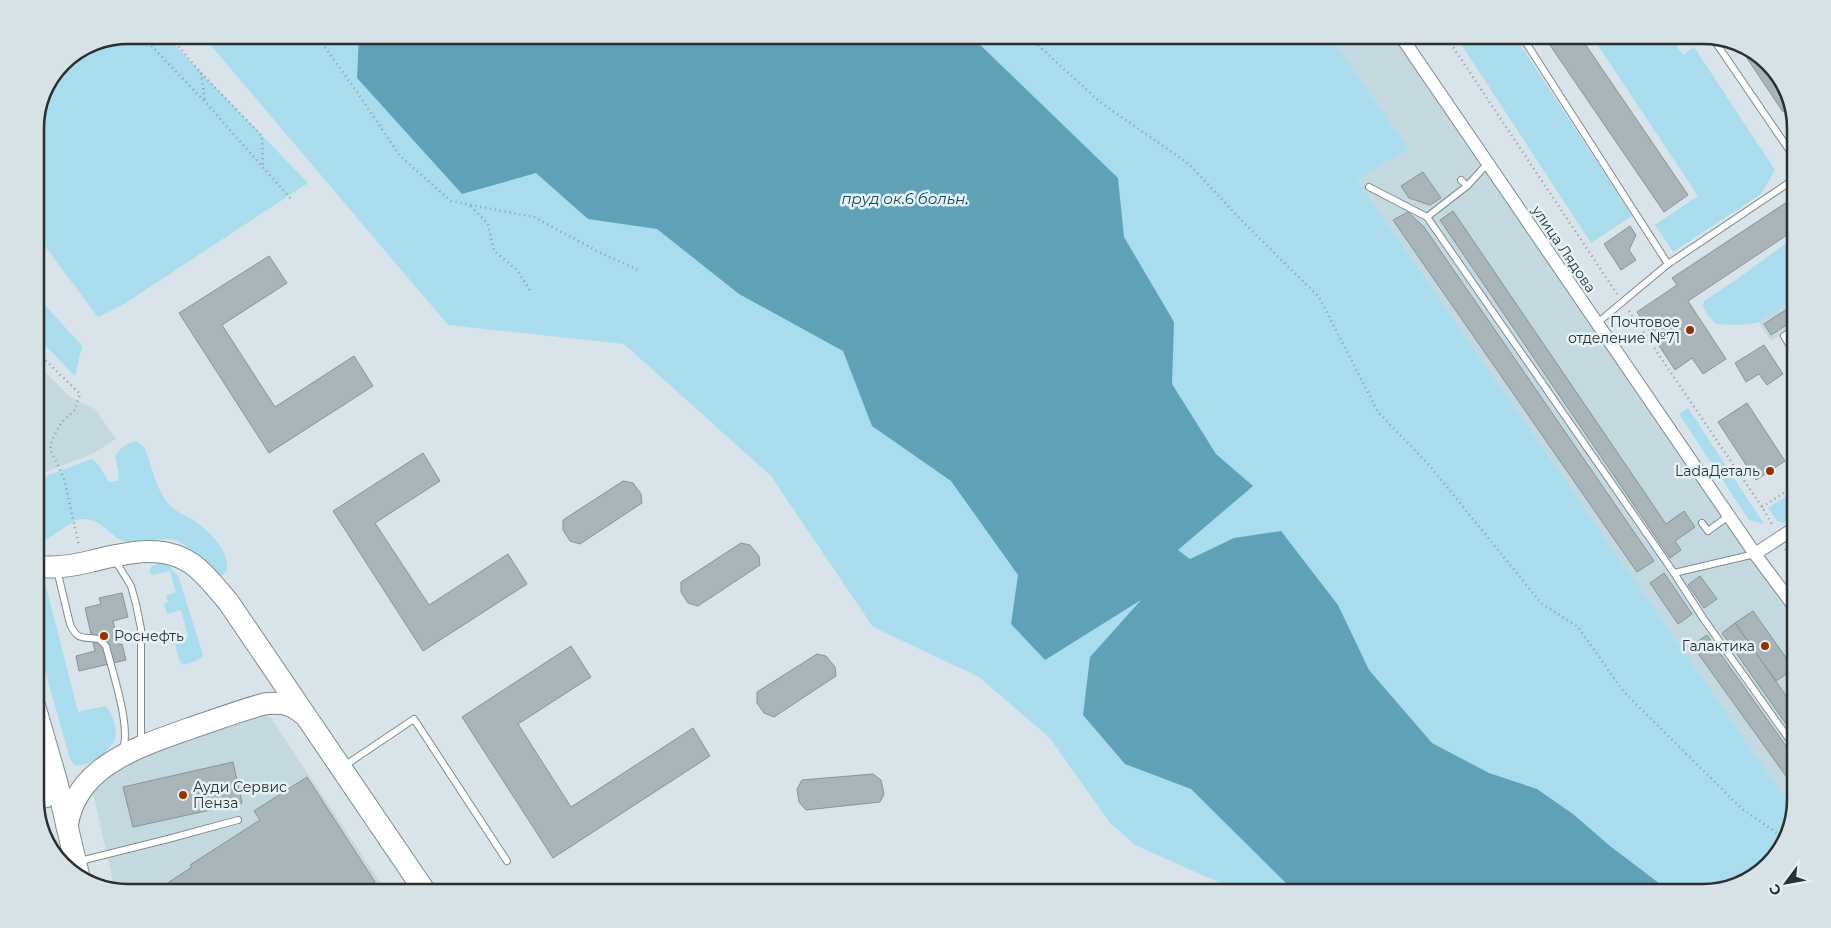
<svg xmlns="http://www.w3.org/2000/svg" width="1831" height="928" font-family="Montserrat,sans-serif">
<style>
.built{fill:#c4d8e0}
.green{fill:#a9ddee}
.water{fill:#5fa2b7}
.building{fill:#a8b4b8;stroke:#879397}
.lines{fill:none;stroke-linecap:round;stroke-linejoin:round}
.service-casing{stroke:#7f8b8f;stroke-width:8}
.minor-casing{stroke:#7f8b8f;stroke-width:14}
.primary-casing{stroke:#7f8b8f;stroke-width:23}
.trunk-casing{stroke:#7f8b8f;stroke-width:23}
.path{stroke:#90999d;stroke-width:2.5;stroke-dasharray:1 4;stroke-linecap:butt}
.service{stroke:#fff;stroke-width:6}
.minor{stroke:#fff;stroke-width:12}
.primary{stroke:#fff;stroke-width:21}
.trunk{stroke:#fff;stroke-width:21}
.poi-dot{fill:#983301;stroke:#e5f2f6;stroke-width:2}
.labels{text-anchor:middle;stroke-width:5;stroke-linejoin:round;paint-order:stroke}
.street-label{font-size:14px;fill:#2b3032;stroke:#e5f2f6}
.poi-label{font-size:14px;fill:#2b3032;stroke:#e5f2f6;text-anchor:end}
.water-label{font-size:15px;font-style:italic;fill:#114b5b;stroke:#e5f2f6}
.rim{fill:none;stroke:#2b3032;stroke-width:2.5}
</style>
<rect width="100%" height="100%" fill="#d8e4e9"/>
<!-- built -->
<g class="built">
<polygon points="1329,35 1392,35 1750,554 1796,618 1796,800 1794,810 1357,180 1409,149"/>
<polygon points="1796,267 1796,362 1779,336 1771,341 1760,324 1753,295"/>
<polygon points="35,362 69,396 95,409 116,439 92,454 35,476"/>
<polygon points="262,714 271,718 387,893 128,893 115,890 93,793 141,750"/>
</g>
<!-- green -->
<g class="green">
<polygon points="128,35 165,35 308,183 121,306 98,317 35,233 35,122 62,62 93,42"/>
<polygon points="202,35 1329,35 1409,149 1357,180 1794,810 1787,841 1755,878 1703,893 1238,893 1216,881 1135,845 1110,823 1050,738 979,677 873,627 771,476 624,344 448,325"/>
<polygon points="1455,35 1514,35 1632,216 1591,243"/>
<polygon points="1611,35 1669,35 1683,55 1694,47 1775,170 1761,194 1673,252 1655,225 1698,196 1597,44"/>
<polygon points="1796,236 1796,297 1757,323 1738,325 1716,324 1708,316 1703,306 1704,301 1737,279"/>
<polygon points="35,294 82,346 75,376 35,335"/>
<polygon points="1688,408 1764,524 1749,520 1679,414"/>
<path d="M136,441L144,447C151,463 154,482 164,498C170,509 181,513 191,519C208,529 230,550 227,571L221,576L215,575C203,565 190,544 174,540C157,536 137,547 120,540C117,539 114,535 111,533C101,524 90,516 76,520L38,545L35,544V480L91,459L98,464L109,482L118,481L119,474L115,456C120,448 127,443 136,441Z"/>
<polygon points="1796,490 1796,515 1784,523 1777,521 1768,508"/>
<polygon points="161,563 169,566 179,578 202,652 203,656 196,661 184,665 180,662 174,641 188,637 181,610 167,614 164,604 168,602 166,596 176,592 170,571 153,575 149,572 152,566"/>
<path d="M35,579L43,581L46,586L78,712L105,706C112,711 118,730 115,739C111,751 86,769 74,765L70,759L35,635Z"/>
</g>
<!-- water -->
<polygon class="water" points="359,35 970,35 1118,178 1124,237 1174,322 1172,384 1216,454 1253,486 1178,550 1190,559 1234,538 1281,531 1338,605 1369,670 1432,743 1489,773 1537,789 1573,814 1610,846 1672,893 1296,893 1191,789 1125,764 1083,715 1090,657 1141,600 1045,660 1011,624 1018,575 951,481 872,426 843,351 739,294 657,229 588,219 536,173 462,194 357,78"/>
<!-- building -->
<g class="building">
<polygon points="1543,35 1579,35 1688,195 1664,212"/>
<polygon points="1737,43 1744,44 1781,76 1791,106 1783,112"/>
<polygon points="1423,172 1441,198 1430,205 1409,198 1401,186"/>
<polygon points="1796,196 1796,229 1688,301 1726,359 1703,374 1692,358 1675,370 1637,312 1677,285 1672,278"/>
<polygon points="1453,211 1666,524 1684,511 1695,527 1675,541 1681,550 1670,558 1440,220"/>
<polygon points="1408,212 1424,227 1654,561 1637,572 1393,220"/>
<polygon points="1630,226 1636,235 1629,250 1636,260 1621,270 1604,244"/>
<polygon points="269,256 287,283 222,325 275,407 354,356 373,386 269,453 179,313"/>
<polygon points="1796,303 1796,319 1771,335 1764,324"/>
<polygon points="1764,345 1783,374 1767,385 1759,374 1746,382 1735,363"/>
<polygon points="1747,403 1785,461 1756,480 1718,422"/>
<polygon points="423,453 440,481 375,523 429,605 508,554 527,584 423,651 333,511"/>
<polygon points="623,481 633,483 641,494 642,503 580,544 570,541 563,530 563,520"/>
<polygon points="741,543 750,545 759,556 760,565 698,606 688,603 681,592 681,582"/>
<polygon points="1664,573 1692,614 1678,624 1650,583"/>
<polygon points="1700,576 1717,599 1704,608 1688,585"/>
<polygon points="122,593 128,617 113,621 119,645 122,644 126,660 79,671 76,656 95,651 85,608 101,604 99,598"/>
<polygon points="1753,611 1794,669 1776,681 1735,623"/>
<polygon points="1735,623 1796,710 1796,738 1722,633"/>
<polygon points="1707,635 1796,760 1796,790 1692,645"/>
<polygon points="571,646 591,677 518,724 571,807 693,728 710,756 553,858 462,717"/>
<polygon points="817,654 826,656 835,667 836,676 774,717 764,713 757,703 757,692"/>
<polygon points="233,762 242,803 133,827 123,787"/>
<polygon points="873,774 881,780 884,794 880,802 806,810 799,802 797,789 802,780"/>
<polygon points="307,777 375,882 358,893 155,893 154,892 192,867 190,865 260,820 254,811"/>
</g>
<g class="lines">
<!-- service casing -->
<g class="service-casing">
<g id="service">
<polyline points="1521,35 1668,264"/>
<polyline points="1712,37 1796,160"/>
<polyline points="1488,163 1467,186 1427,217 1674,573 1703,618 1796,749"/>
<polyline points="1461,180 1467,186"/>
<polyline points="1369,187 1427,217"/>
<polyline points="1596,324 1668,264 1796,178"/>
<polyline points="1796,328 1784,336 1796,356"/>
<polyline points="35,438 40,437"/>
<polyline points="1702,523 1708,531 1730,515"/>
<polyline points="115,560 131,586 136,604 141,629 141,742"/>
<path d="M57,570L70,624C78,642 83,636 99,639L106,646C112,671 131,726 123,748"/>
<polyline points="1674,573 1755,554"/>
<polyline points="344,766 414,719 507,861"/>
<polyline points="80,861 168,839 238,820"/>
<polyline points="944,893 944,887"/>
</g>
</g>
<!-- minor casing -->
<g class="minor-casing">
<g id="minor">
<polyline points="1400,35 1755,554 1796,609"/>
<polyline points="1755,554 1796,527"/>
</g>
</g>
<!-- primary casing -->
<g class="primary-casing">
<g id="primary">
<path d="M35,566C55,569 73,566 92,561C126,553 165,542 196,567C208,577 219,591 229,603L426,893"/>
<path d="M67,827C75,765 141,746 191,728C215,720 239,711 264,704C280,702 290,703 303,714"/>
</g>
</g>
<!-- trunk casing -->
<g class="trunk-casing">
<g id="trunk">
<polyline points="35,707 57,783 79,877"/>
<polyline points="35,761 45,797"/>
</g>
</g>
<!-- path -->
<g class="path">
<polyline points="141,35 206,103 292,200"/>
<polyline points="169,35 201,73 205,102"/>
<polyline points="316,35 357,92 400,156 451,201 534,217 597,251 640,271"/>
<polyline points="1027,35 1100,102 1189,164 1241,220 1319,297 1378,412 1430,466 1541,603 1578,627 1623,691 1741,808 1787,840"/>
<polyline points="1445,35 1617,294"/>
<polyline points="201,73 262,136 263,167"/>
<polyline points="471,206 488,224 494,251 517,270 531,292"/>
<polyline points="1629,311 1762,507 1773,526"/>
<polyline points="35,350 80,394 75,410 61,423 52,440 50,449 64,478 79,546"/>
<polyline points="1762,507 1796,485"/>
<polyline points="1785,549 1796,566"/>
<polyline points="1788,554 1796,549"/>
<polyline points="696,893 742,891 758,893"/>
</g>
<!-- service -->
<use href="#service" class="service"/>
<!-- minor -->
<use href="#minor" class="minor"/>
<!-- primary -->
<use href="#primary" class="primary"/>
<!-- trunk -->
<use href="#trunk" class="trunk"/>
</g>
<!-- markers -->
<g class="poi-dot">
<circle cx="1690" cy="330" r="5"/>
<circle cx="1770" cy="471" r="5"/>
<circle cx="104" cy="636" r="5"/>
<circle cx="1765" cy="646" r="5"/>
<circle cx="183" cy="795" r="5"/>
</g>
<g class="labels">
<!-- street labels -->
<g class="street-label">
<text transform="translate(1564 249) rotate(56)" y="5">улица Лядова</text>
</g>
<!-- poi labels -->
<g class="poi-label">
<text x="1680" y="327">Почтовое<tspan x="1680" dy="16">отделение №71</tspan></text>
<text x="1760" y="476">LadaДеталь</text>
<text x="114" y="641" text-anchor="start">Роснефть</text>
<text x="1755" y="651">Галактика</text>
<text x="193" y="792" text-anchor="start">Ауди Сервис<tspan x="193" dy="16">Пенза</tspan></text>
</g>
<!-- water labels -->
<g class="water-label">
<text x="905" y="204">пруд ок.6 больн.</text>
</g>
</g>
<!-- crop -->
<path d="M0 0H1831V928H0ZM128 44H1703A84 84 0 0 1 1787 128V800A84 84 0 0 1 1703 884H128A84 84 0 0 1 44 800V128A84 84 0 0 1 128 44Z" fill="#d6e2e6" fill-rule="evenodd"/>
<path class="rim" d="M128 44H1703A84 84 0 0 1 1787 128V800A84 84 0 0 1 1703 884H128A84 84 0 0 1 44 800V128A84 84 0 0 1 128 44Z"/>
<!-- north arrow -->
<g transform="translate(1786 883) rotate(238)" stroke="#e5f2f6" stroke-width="4" paint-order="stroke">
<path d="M0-4L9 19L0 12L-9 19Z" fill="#2b3032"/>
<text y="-8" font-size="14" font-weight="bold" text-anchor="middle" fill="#2b3032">С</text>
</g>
</svg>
